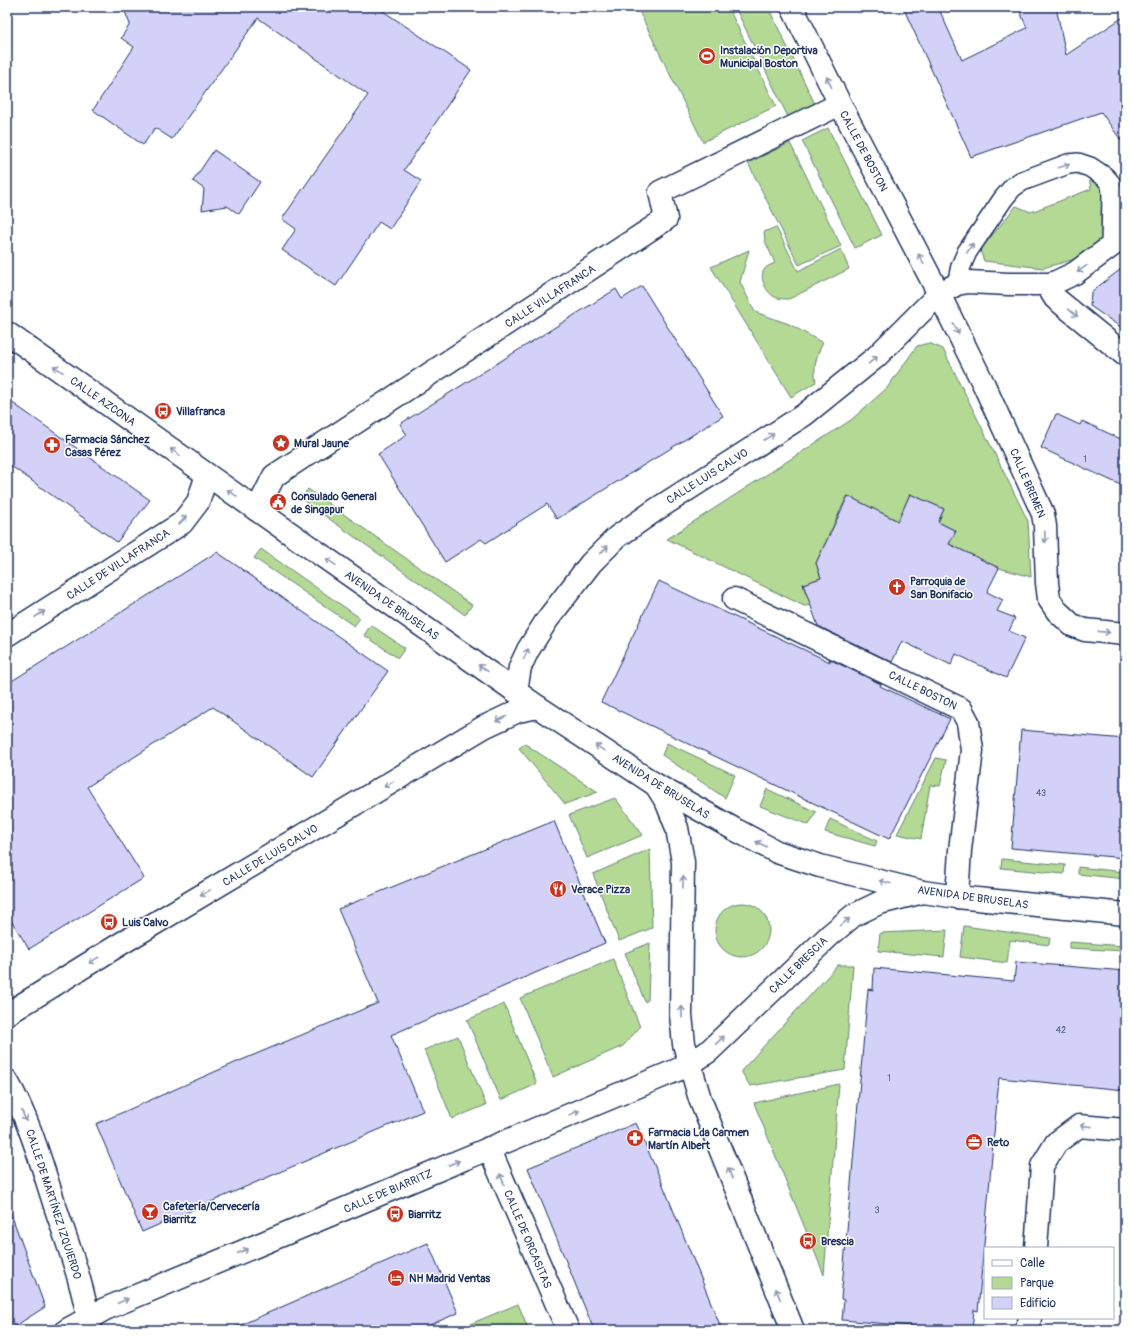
<svg xmlns="http://www.w3.org/2000/svg" width="1132" height="1337" font-family="Pangolin,sans-serif">
<style>
.green{fill:#b3d994;stroke:#678479}
.building{fill:#d4d1f9;stroke:#1b2f5e}
.lines{fill:none;stroke-linecap:round;stroke-linejoin:round}
.service-casing{stroke:#1b2f5e;stroke-width:22}
.pedestrian-casing{stroke:#1b2f5e;stroke-width:25}
.minor-casing{stroke:#1b2f5e;stroke-width:25}
.tertiary-casing{stroke:#1b2f5e;stroke-width:25}
.service{stroke:#fff;stroke-width:19}
.pedestrian{stroke:#fff;stroke-width:22}
.minor{stroke:#fff;stroke-width:22}
.tertiary{stroke:#fff;stroke-width:22}
.oneway{stroke:#8d97ae}
.labels{text-anchor:middle;stroke-width:3;stroke-linejoin:round;paint-order:stroke}
.number-label{font-size:9px;fill:#495885}
.poi-label{font-size:11px;font-weight:bold;fill:#1b2f5e;stroke:#fff;text-anchor:start}
.street-label{font-size:11px;fill:#1b2f5e;stroke:#fff}
</style>
<rect width="100%" height="100%" fill="#fff"/>
<filter id="ink" filterUnits="userSpaceOnUse"><feTurbulence type="fractalNoise" baseFrequency=".025" numOctaves="2"/><feDisplacementMap in="SourceGraphic" scale="8" xChannelSelector="R" yChannelSelector="G"/><feConvolveMatrix kernelMatrix="1 2 1 2 8 2 1 2 1" color-interpolation-filters="sRGB"/></filter>
<g filter="url(#ink)">
<!-- green -->
<g class="green">
<polygon points="637,7 728,7 776,106 703,142"/>
<polygon points="735,7 768,7 815,104 788,117"/>
<polygon points="828,128 882,235 855,248 802,141"/>
<polygon points="790,143 841,246 799,265 748,163"/>
<polygon points="1089,177 1102,186 1105,209 1104,240 1079,258 1043,268 984,261 980,250 1016,206 1031,212 1091,189"/>
<path d="M776,227L798,271L841,249L849,269L789,299C783,299 778,299 773,296C766,291 759,278 764,270C766,266 771,265 775,263L765,241L764,232Z"/>
<path d="M749,250L740,282L755,312L789,324L823,343C816,355 813,368 816,382L791,397L711,267Z"/>
<polygon points="929,343 943,349 1028,521 1031,577 999,568 949,544 956,531 938,522 944,509 910,494 898,521 847,496 816,563 821,578 803,584 806,594 816,605 804,606 667,539 851,420 887,388 917,346"/>
<polygon points="308,489 472,605 465,615 301,499"/>
<polygon points="261,549 360,618 354,626 254,558"/>
<polygon points="371,625 405,648 398,658 364,635"/>
<polygon points="667,743 735,775 725,798 662,755"/>
<polygon points="525,744 598,792 565,804 519,748"/>
<polygon points="936,758 946,760 940,786 930,785 921,839 897,834"/>
<polygon points="767,789 816,812 809,825 760,806"/>
<polygon points="615,798 643,835 587,858 569,815"/>
<polygon points="830,819 877,841 875,846 825,832"/>
<polygon points="650,849 652,928 619,941 593,874"/>
<polygon points="1002,859 1065,865 1064,874 1001,868"/>
<polygon points="1078,867 1125,872 1125,879 1078,874"/>
<circle cx="742" cy="930" r="27"/>
<polygon points="964,926 1050,938 1049,945 1010,940 1007,963 960,957"/>
<polygon points="947,930 944,957 878,951 880,933"/>
<polygon points="1069,942 1125,946 1125,951 1069,948"/>
<polygon points="650,943 648,1000 645,1002 625,953"/>
<polygon points="613,959 640,1027 623,1046 553,1077 520,998"/>
<polygon points="838,965 853,965 845,1070 750,1086 741,1071"/>
<polygon points="504,1004 537,1084 501,1100 467,1020"/>
<polygon points="458,1036 486,1105 452,1119 424,1050"/>
<polygon points="839,1084 824,1275 754,1103"/>
<polygon points="518,1304 529,1330 472,1330 470,1324"/>
</g>
<!-- building -->
<g class="building">
<polygon points="123,7 377,7 471,70 404,170 421,181 390,229 379,222 336,286 282,250 296,229 282,219 368,95 258,18 172,139 155,128 143,145 93,110 134,47 121,38 130,24"/>
<polygon points="903,7 938,7 962,60 1027,28 1018,7 1056,7 1066,55 1125,16 1125,146 1101,112 971,157"/>
<polygon points="214,150 260,182 239,214 227,206 202,210 204,189 193,181"/>
<polygon points="1125,266 1125,330 1090,306 1091,292"/>
<polygon points="642,286 723,416 557,519 547,504 486,543 481,539 445,562 378,454 407,435 400,424 616,289 622,299"/>
<polygon points="7,399 150,500 117,542 7,463"/>
<polygon points="1056,414 1080,425 1082,421 1125,441 1125,487 1041,448"/>
<polygon points="910,494 944,509 938,522 956,531 949,544 999,568 987,592 1003,600 997,611 1015,618 1009,631 1025,638 1006,678 956,654 951,665 902,641 892,662 818,626 803,584 821,578 816,563 848,496 898,521"/>
<polygon points="217,552 388,671 313,777 213,707 87,787 144,878 29,949 7,914 7,684"/>
<polygon points="659,581 830,662 829,659 881,684 880,686 950,719 889,839 601,702"/>
<polygon points="1021,730 1125,739 1125,858 1011,848"/>
<polygon points="554,821 605,943 391,1035 423,1111 282,1171 142,1232 96,1124 237,1062 378,1003 338,909"/>
<polygon points="1016,962 1125,971 1125,1090 999,1078 978,1311 974,1310 972,1330 957,1330 842,1320 844,1300 841,1299 868,989 873,990 874,968 1014,981"/>
<polygon points="636,1123 663,1185 722,1330 594,1330 585,1308 528,1168"/>
<polygon points="7,1211 10,1211 45,1307 9,1330 7,1330"/>
<polygon points="428,1243 458,1313 418,1330 229,1330"/>
</g>
<g class="lines">
<!-- service casing -->
<g class="service-casing">
<polyline id="service" points="957,284 961,266 967,252 1003,199 1013,187 1022,181 1068,164 1078,163 1090,167 1105,177 1111,184 1112,194 1111,247"/>
</g>
<!-- pedestrian casing -->
<g class="pedestrian-casing">
<polyline id="pedestrian" points="257,510 274,476 666,219 660,192 840,104"/>
</g>
<!-- minor casing -->
<g class="minor-casing">
<g id="minor">
<polyline points="792,7 840,104 939,294 984,385 1043,514 1045,526 1047,583 1049,599 1057,611 1072,625 1085,630 1125,634"/>
<polyline points="1050,284 1050,290 1055,298 1125,355"/>
<polyline points="734,599 961,709 968,722 972,750 960,850 957,897"/>
<polyline points="7,635 182,523 198,502 207,475"/>
<polyline points="516,691 520,667 528,650 547,620 591,563 617,537 657,509 804,415 876,357 939,294 957,284 968,282 1009,284 1050,284 1056,282 1075,273 1125,236"/>
<polyline points="7,1014 122,943 484,727 518,711 538,707"/>
<polyline points="489,1148 568,1330"/>
<polyline points="1036,1248 1042,1166 1056,1143 1079,1126 1125,1130"/>
<polyline points="67,1330 105,1309 689,1065 709,1051 830,935 854,915 879,903 923,892"/>
<polyline points="1025,1330 1029,1323 1030,1318"/>
</g>
</g>
<!-- tertiary casing -->
<g class="tertiary-casing">
<g id="tertiary">
<polyline points="7,333 257,510 538,707 656,785 734,829 777,852 820,866 923,892 957,897 1125,914"/>
<polyline points="656,785 667,803 677,828 683,862 681,1015 684,1044 700,1099 793,1330"/>
<path d="M7,1081C29,1119 41,1162 54,1203C68,1245 84,1286 90,1330"/>
</g>
</g>
<!-- service -->
<use href="#service" class="service"/>
<!-- pedestrian -->
<use href="#pedestrian" class="pedestrian"/>
<!-- minor -->
<use href="#minor" class="minor"/>
<!-- tertiary -->
<use href="#tertiary" class="tertiary"/>
</g>
<!-- one-way arrows -->
<defs><path id="oneway-shaft" d="M-6 0H5M1.5-3L5.5 0L1.5 3" fill="none" stroke-width="1.6" stroke-linecap="round" stroke-linejoin="round"/></defs>
<g class="oneway">
<use href="#oneway-shaft" transform="translate(829 82) rotate(-116)"/>
<use href="#oneway-shaft" transform="translate(1064 166) rotate(-17)"/>
<use href="#oneway-shaft" transform="translate(970 248) rotate(-57)"/>
<use href="#oneway-shaft" transform="translate(921 259) rotate(-118)"/>
<use href="#oneway-shaft" transform="translate(1082 269) rotate(144)"/>
<use href="#oneway-shaft" transform="translate(1073 313) rotate(39)"/>
<use href="#oneway-shaft" transform="translate(956 329) rotate(63)"/>
<use href="#oneway-shaft" transform="translate(873 360) rotate(-40)"/>
<use href="#oneway-shaft" transform="translate(58 369) rotate(-145)"/>
<use href="#oneway-shaft" transform="translate(769 437) rotate(-32)"/>
<use href="#oneway-shaft" transform="translate(175 452) rotate(-145)"/>
<use href="#oneway-shaft" transform="translate(232 493) rotate(-145)"/>
<use href="#oneway-shaft" transform="translate(183 520) rotate(-47)"/>
<use href="#oneway-shaft" transform="translate(1045 537) rotate(88)"/>
<use href="#oneway-shaft" transform="translate(604 550) rotate(-45)"/>
<use href="#oneway-shaft" transform="translate(331 562) rotate(-145)"/>
<use href="#oneway-shaft" transform="translate(40 614) rotate(-33)"/>
<use href="#oneway-shaft" transform="translate(1104 632) rotate(6)"/>
<use href="#oneway-shaft" transform="translate(526 654) rotate(-65)"/>
<use href="#oneway-shaft" transform="translate(483 668) rotate(-145)"/>
<use href="#oneway-shaft" transform="translate(501 719) rotate(154)"/>
<use href="#oneway-shaft" transform="translate(600 748) rotate(-146)"/>
<use href="#oneway-shaft" transform="translate(389 784) rotate(149)"/>
<use href="#oneway-shaft" transform="translate(761 844) rotate(-153)"/>
<use href="#oneway-shaft" transform="translate(683 882) rotate(-89)"/>
<use href="#oneway-shaft" transform="translate(885 882) rotate(-166)"/>
<use href="#oneway-shaft" transform="translate(205 893) rotate(149)"/>
<use href="#oneway-shaft" transform="translate(845 922) rotate(-39)"/>
<use href="#oneway-shaft" transform="translate(94 960) rotate(148)"/>
<use href="#oneway-shaft" transform="translate(682 1012) rotate(-91)"/>
<use href="#oneway-shaft" transform="translate(720 1040) rotate(-44)"/>
<use href="#oneway-shaft" transform="translate(574 1113) rotate(-23)"/>
<use href="#oneway-shaft" transform="translate(24 1116) rotate(67)"/>
<use href="#oneway-shaft" transform="translate(1086 1126) rotate(-174)"/>
<use href="#oneway-shaft" transform="translate(454 1163) rotate(-23)"/>
<use href="#oneway-shaft" transform="translate(730 1173) rotate(-112)"/>
<use href="#oneway-shaft" transform="translate(502 1179) rotate(-113)"/>
<use href="#oneway-shaft" transform="translate(243 1251) rotate(-23)"/>
<use href="#oneway-shaft" transform="translate(778 1294) rotate(-112)"/>
<use href="#oneway-shaft" transform="translate(123 1301) rotate(-23)"/>
</g>
</g>
<!-- icons -->
<defs>
<g id="stadium-disc" transform="scale(0.9)"><circle r="9.5" fill="#c8321e" stroke="#fff"/><path d="M0-5a6.5 5 0 1 0 0 10a6.5 5 0 1 0 0-10ZM-3.5-1.8h7v3.6h-7Z" fill="#fff"/></g>
<g id="bus-disc" transform="scale(0.9)"><circle r="9.5" fill="#c8321e" stroke="#fff"/><path d="M-5-6H5V4H4V6H2V4H-2V6H-4V4H-5ZM-3.5-4V0h7V-4ZM-3.5 1.2v1.5H-2V1.2ZM2 1.2v1.5H3.5V1.2Z" fill="#fff"/></g>
<g id="sight-disc" transform="scale(0.9)"><circle r="9.5" fill="#c8321e" stroke="#fff"/><path d="M0-6L1.8-2.2L6-1.7L2.9 1.2L3.7 5.4L0 3.3L-3.7 5.4L-2.9 1.2L-6-1.7L-1.8-2.2Z" fill="#fff"/></g>
<g id="pharmacy-disc" transform="scale(0.9)"><circle r="9.5" fill="#c8321e" stroke="#fff"/><path d="M-2-6h4v4h4v4h-4v4h-4v-4h-4v-4h4Z" fill="#fff"/></g>
<g id="civic-disc" transform="scale(0.9)"><circle r="9.5" fill="#c8321e" stroke="#fff"/><path d="M-.6-6.5H3V-4.5H.6V-3L4-1V1h2V6H-6V1h2V-1L-.6-3ZM-1.2 2.5V6h2.4V2.5Z" fill="#fff"/></g>
<g id="church-disc" transform="scale(0.9)"><circle r="9.5" fill="#c8321e" stroke="#fff"/><path d="M-1.2-6h2.4v3.5h3.3v2.4h-3.3V6h-2.4V-.1h-3.3v-2.4h3.3Z" fill="#fff"/></g>
<g id="restaurant-disc" transform="scale(0.9)"><circle r="9.5" fill="#c8321e" stroke="#fff"/><path d="M-5-6h1v4h1v-4h1v4h1v-4h1v5L-1.5 .5V6h-2V.5L-5-1ZM5-6V6H3V1.5H1.5Q1.5-4 5-6Z" fill="#fff"/></g>
<g id="office-disc" transform="scale(0.9)"><circle r="9.5" fill="#c8321e" stroke="#fff"/><path d="M-6-3h4V-5.5h4V-3h4V5H-6ZM-1-4.5V-3h2v-1.5ZM-6 0V1H6V0Z" fill="#fff"/></g>
<g id="bar-disc" transform="scale(0.9)"><circle r="9.5" fill="#c8321e" stroke="#fff"/><path d="M-6-5H6L.8 .8V4.5H3.5V6h-7V4.5H-.8V.8Z" fill="#fff"/></g>
<g id="hotel-disc" transform="scale(0.9)"><circle r="9.5" fill="#c8321e" stroke="#fff"/><path d="M-6-4.5h1.5V1H6V5H4.5V3h-9V5H-6ZM-4 0a1.8 1.8 0 1 1 3.6 0ZM.5 0V-2.5h3Q6-2.5 6 0Z" fill="#fff"/></g>
</defs>
<g fill-rule="evenodd">
<use href="#stadium-disc" x="707" y="56"/>
<use href="#bus-disc" x="163" y="411"/>
<use href="#sight-disc" x="281" y="443"/>
<use href="#pharmacy-disc" x="52" y="445"/>
<use href="#civic-disc" x="278" y="502"/>
<use href="#church-disc" x="897" y="587"/>
<use href="#restaurant-disc" x="558" y="889"/>
<use href="#bus-disc" x="109" y="922"/>
<use href="#pharmacy-disc" x="635" y="1138"/>
<use href="#office-disc" x="974" y="1142"/>
<use href="#bar-disc" x="150" y="1212"/>
<use href="#bus-disc" x="395" y="1214"/>
<use href="#bus-disc" x="808" y="1241"/>
<use href="#hotel-disc" x="396" y="1278"/>
</g>
<g class="labels">
<!-- number labels -->
<g class="number-label">
<text x="1085" y="462">1</text>
<text x="1041" y="796">43</text>
<text x="1061" y="1033">42</text>
<text x="889" y="1081">1</text>
<text x="877" y="1213">3</text>
</g>
<!-- poi labels -->
<g class="poi-label">
<text x="720" y="54">Instalación Deportiva<tspan x="720" dy="13">Municipal Boston</tspan></text>
<text x="176" y="415">Villafranca</text>
<text x="65" y="443">Farmacia Sánchez<tspan x="65" dy="13">Casas Pérez</tspan></text>
<text x="294" y="447">Mural Jaune</text>
<text x="291" y="500">Consulado General<tspan x="291" dy="13">de Singapur</tspan></text>
<text x="910" y="585">Parroquia de<tspan x="910" dy="13">San Bonifacio</tspan></text>
<text x="571" y="893">Verace Pizza</text>
<text x="122" y="926">Luis Calvo</text>
<text x="648" y="1136">Farmacia Lda Carmen<tspan x="648" dy="13">Martín Albert</tspan></text>
<text x="987" y="1146">Reto</text>
<text x="163" y="1210">Cafetería/Cervecería<tspan x="163" dy="13">Biarritz</tspan></text>
<text x="408" y="1218">Biarritz</text>
<text x="821" y="1245">Brescia</text>
<text x="409" y="1282">NH Madrid Ventas</text>
</g>
<!-- street labels -->
<g class="street-label">
<text transform="translate(864 151) rotate(62)" y="4">CALLE DE BOSTON</text>
<text transform="translate(550 296) rotate(-33)" y="4">CALLE VILLAFRANCA</text>
<text transform="translate(103 401) rotate(35)" y="4">CALLE AZCONA</text>
<text transform="translate(707 476) rotate(-32)" y="4">CALLE LUIS CALVO</text>
<text transform="translate(1028 483) rotate(67)" y="4">CALLE BREMEN</text>
<text transform="translate(118 564) rotate(-33)" y="4">CALLE DE VILLAFRANCA</text>
<text transform="translate(392 605) rotate(35)" y="4">AVENIDA DE BRUSELAS</text>
<text transform="translate(923 690) rotate(26)" y="4">CALLE BOSTON</text>
<text transform="translate(661 786) rotate(32)" y="4">AVENIDA DE BRUSELAS</text>
<text transform="translate(270 855) rotate(-31)" y="4">CALLE DE LUIS CALVO</text>
<text transform="translate(973 897) rotate(8)" y="4">AVENIDA DE BRUSELAS</text>
<text transform="translate(798 965) rotate(-44)" y="4">CALLE BRESCIA</text>
<text transform="translate(388 1191) rotate(-23)" y="4">CALLE DE BIARRITZ</text>
<text transform="translate(54 1204) rotate(72)" y="4">CALLE DE MARTÍNEZ IZQUIERDO</text>
<text transform="translate(528 1239) rotate(67)" y="4">CALLE DE ORCASITAS</text>
</g>
</g>
<!-- margin -->
<rect width="1132" height="1337" fill="none" stroke="#fff" stroke-width="24"/>
<rect x="12" y="12" width="1108" height="1313" fill="none" stroke="#1b2f5e" stroke-width="1.5" filter="url(#ink)"/>
<!-- legend -->
<rect x="984" y="1247" width="130" height="72" fill="#ffffff" stroke="#a4acbf"/>
<rect x="992" y="1260" width="20" height="6" fill="#ffffff" stroke="#a4acbf"/>
<text x="1020" y="1267" font-size="12" fill="#1b2f5e">Calle</text>
<rect x="992" y="1277" width="20" height="12" fill="#b3d994" stroke="#a4acbf"/>
<text x="1020" y="1287" font-size="12" fill="#1b2f5e">Parque</text>
<rect x="992" y="1297" width="20" height="12" fill="#d4d1f9" stroke="#a4acbf"/>
<text x="1020" y="1307" font-size="12" fill="#1b2f5e">Edificio</text>
</svg>
